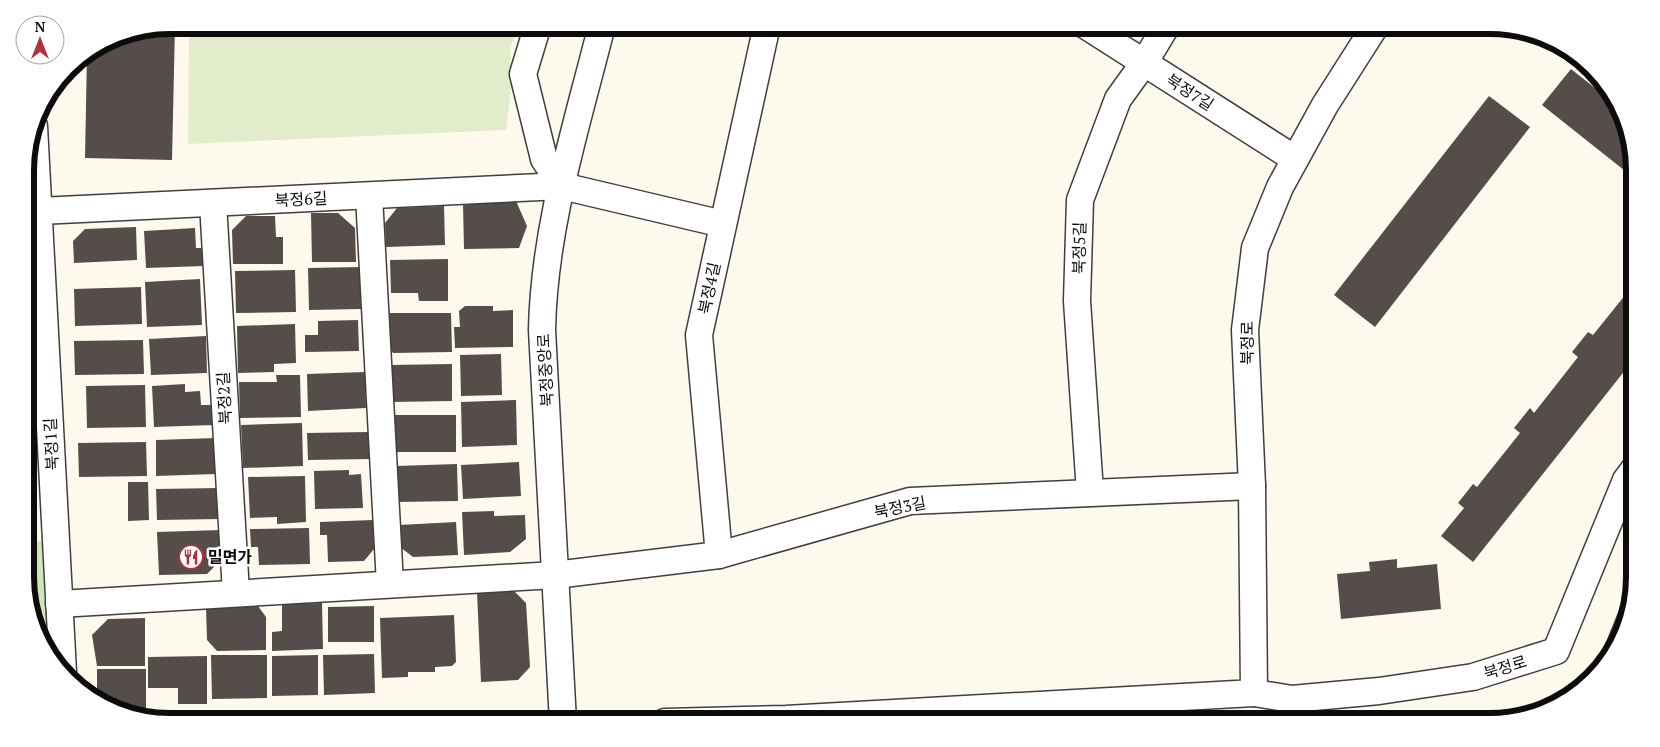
<svg xmlns="http://www.w3.org/2000/svg" width="1660" height="747" font-family="'PT Serif','Noto Sans KR',serif">
<style>
.green{fill:#d2e4ba}
.forest{fill:#b6d39b}
.pitch{fill:#e2eccb}
.building{fill:#544d4a}
.lines{fill:none;stroke-linecap:round;stroke-linejoin:round}
.minor-casing{stroke:#3f3f3f;stroke-width:29}
.minor{stroke:#fff;stroke-width:26}
.labels{text-anchor:middle;stroke-width:5;stroke-linejoin:round;paint-order:stroke}
.street-label{font-size:16px;fill:#0c0c0c;stroke:#fff}
.poi-label{font-size:16px;font-weight:bold;fill:#0c0c0c;stroke:#fff;text-anchor:start}
.rim{fill:none;stroke:#0c0c0c;stroke-width:6}
</style>
<rect width="100%" height="100%" fill="#fdfaed"/>
<!-- green -->
<polygon class="green" points="26,539 43,542 49,650 26,597"/>
<!-- forest -->
<polygon class="forest" points="1547,704 1549,705 1500,722 1440,722"/>
<!-- pitch -->
<polygon class="pitch" points="189,25 520,25 510,48 512,82 506,130 188,144"/>
<!-- building -->
<g class="building">
<polygon points="170,25 175,25 172,160 85,158 87,53 115,36"/>
<polygon points="1571,69 1614,103 1634,151 1634,178 1542,105"/>
<polygon points="1489,96 1530,127 1375,327 1334,295"/>
<polygon points="516,201 527,226 519,248 464,249 463,203"/>
<polygon points="444,206 445,245 386,247 385,223 397,208"/>
<polygon points="311,213 338,213 355,228 356,262 312,262"/>
<polygon points="246,216 275,216 276,237 283,237 283,264 233,264 232,230"/>
<polygon points="136,227 137,260 74,263 73,241 85,229"/>
<polygon points="195,228 196,248 203,248 204,266 146,268 144,231"/>
<polygon points="448,259 448,301 419,301 418,293 391,293 390,260"/>
<polygon points="360,267 361,309 309,310 308,268"/>
<polygon points="295,270 296,312 236,313 235,271"/>
<polygon points="200,279 202,325 147,327 145,282"/>
<polygon points="1634,284 1634,359 1473,562 1441,536 1464,508 1458,503 1473,484 1477,487 1520,433 1514,428 1530,408 1534,413 1578,357 1572,352 1588,332 1593,335"/>
<polygon points="141,287 142,324 75,326 74,289"/>
<polygon points="465,306 493,306 493,311 513,310 513,347 455,348 454,327 460,327 459,311"/>
<polygon points="388,313 451,313 452,352 393,353 388,345"/>
<polygon points="358,320 359,351 305,352 305,335 318,335 318,321"/>
<polygon points="295,324 296,363 274,364 274,372 238,373 237,326"/>
<polygon points="206,336 207,373 151,375 149,339"/>
<polygon points="143,340 144,374 75,375 74,341"/>
<polygon points="501,354 502,395 461,396 460,355"/>
<polygon points="452,364 452,401 391,402 390,365"/>
<polygon points="365,372 366,408 308,411 307,374"/>
<polygon points="276,375 300,375 301,417 240,418 239,382 277,382"/>
<polygon points="185,384 185,392 200,391 201,405 214,405 214,425 154,427 152,386"/>
<polygon points="145,385 146,427 87,428 86,386"/>
<polygon points="516,400 517,445 462,447 461,402"/>
<polygon points="394,415 456,415 456,452 395,452"/>
<polygon points="302,423 303,466 243,468 241,425"/>
<polygon points="369,432 369,459 308,460 307,433"/>
<polygon points="215,438 216,474 156,476 156,440"/>
<polygon points="146,442 147,476 79,477 78,443"/>
<polygon points="519,462 521,496 463,499 461,465"/>
<polygon points="457,464 458,501 397,502 396,466"/>
<polygon points="349,470 349,475 361,474 363,508 315,509 314,471"/>
<polygon points="305,476 306,522 277,524 277,517 250,518 248,477"/>
<polygon points="128,482 148,482 149,520 128,521"/>
<polygon points="219,488 220,519 157,520 156,489"/>
<polygon points="494,511 494,516 525,515 526,539 510,552 464,555 462,512"/>
<polygon points="373,520 374,549 364,561 328,562 327,535 320,535 320,522"/>
<polygon points="456,522 458,555 413,557 400,547 399,525"/>
<polygon points="309,528 310,564 259,565 258,547 251,547 250,529"/>
<polygon points="221,530 222,559 207,574 159,575 157,532"/>
<polygon points="1397,559 1397,568 1437,564 1441,609 1341,619 1337,574 1370,571 1369,562"/>
<polygon points="1635,570 1624,633 1605,656 1601,654"/>
<polygon points="513,590 526,603 530,667 518,680 481,682 477,592"/>
<polygon points="322,603 323,649 272,651 272,632 282,631 282,604"/>
<polygon points="258,606 266,617 266,650 217,651 207,640 206,607"/>
<polygon points="374,606 374,642 328,642 328,607"/>
<polygon points="454,615 456,662 452,666 435,667 435,672 408,672 408,677 382,678 380,618"/>
<polygon points="145,618 145,666 97,666 92,635 108,619"/>
<polygon points="374,654 375,693 324,695 323,655"/>
<polygon points="211,655 267,655 267,698 212,699"/>
<polygon points="318,655 318,695 272,696 272,656"/>
<polygon points="207,656 207,704 178,704 178,688 148,688 148,657"/>
<polygon points="97,669 146,669 146,708 111,708 105,704 97,693"/>
</g>
<g class="lines">
<!-- minor casing -->
<g class="minor-casing">
<g id="minor">
<polyline points="540,25 537,28 523,74 544,159 562,186"/>
<polyline points="1085,25 1295,159"/>
<polyline points="34,126 63,672"/>
<polyline points="369,196 390,584"/>
<polyline points="213,203 236,593"/>
<polyline points="39,211 562,186 723,224"/>
<polyline points="1090,492 1077,301 1080,200 1118,99 1144,63 1167,25"/>
<polyline points="719,555 699,335 767,25"/>
<polyline points="59,604 555,575 719,555 910,501 1252,486"/>
<polyline points="1254,693 1292,699 1379,691 1473,677 1556,651 1626,480 1635,468"/>
<path d="M563,722L542,330C544,226 577,125 602,25"/>
<polyline points="665,722 786,719 1254,693 1252,486 1245,330 1255,248 1280,187 1325,105 1376,25"/>
</g>
</g>
<!-- minor -->
<use href="#minor" class="minor"/>
</g>
<!-- icons -->
<defs>
<g id="restaurant-ring" transform="scale(1.25)"><circle r="9.5" fill="#fff" stroke="#ae323d" stroke-width="1.5"/><path d="M-5-6h1v4h1v-4h1v4h1v-4h1v5L-1.5 .5V6h-2V.5L-5-1ZM5-6V6H3V1.5H1.5Q1.5-4 5-6Z" fill="#ae323d"/></g>
</defs>
<g fill-rule="evenodd">
<use href="#restaurant-ring" x="191" y="557"/>
</g>
<g class="labels">
<!-- street labels -->
<g class="street-label">
<text transform="translate(1190 92) rotate(33)" y="6">북정7길</text>
<text transform="translate(301 199) rotate(-3)" y="6">북정6길</text>
<text transform="translate(1079 248) rotate(-89)" y="6">북정5길</text>
<text transform="translate(709 288) rotate(-78)" y="6">북정4길</text>
<text transform="translate(1247 343) rotate(-90)" y="6">북정로</text>
<text transform="translate(545 370) rotate(-93)" y="6">북정중앙로</text>
<text transform="translate(224 398) rotate(-93)" y="6">북정2길</text>
<text transform="translate(51 444) rotate(-93)" y="6">북정1길</text>
<text transform="translate(900 507) rotate(-11)" y="6">북정3길</text>
<text transform="translate(1505 667) rotate(-17)" y="6">북정로</text>
</g>
<!-- poi labels -->
<g class="poi-label">
<text x="208" y="563">밀면가</text>
</g>
</g>
<!-- crop -->
<path d="M0 0H1660V747H0ZM170 34H1490A136 136 0 0 1 1626 170V577A136 136 0 0 1 1490 713H170A136 136 0 0 1 34 577V170A136 136 0 0 1 170 34Z" fill="#fff" fill-rule="evenodd"/>
<path class="rim" d="M170 34H1490A136 136 0 0 1 1626 170V577A136 136 0 0 1 1490 713H170A136 136 0 0 1 34 577V170A136 136 0 0 1 170 34Z"/>
<!-- north arrow -->
<g transform="translate(40 40)"><circle r="24" fill="#ffffff" stroke="#9e9e9e"/>
<path d="M0-4L9 19L0 12L-9 19Z" fill="#ae323d"/>
<text y="-8" font-size="14" font-weight="bold" text-anchor="middle" fill="#0c0c0c">N</text>
</g>
</svg>
